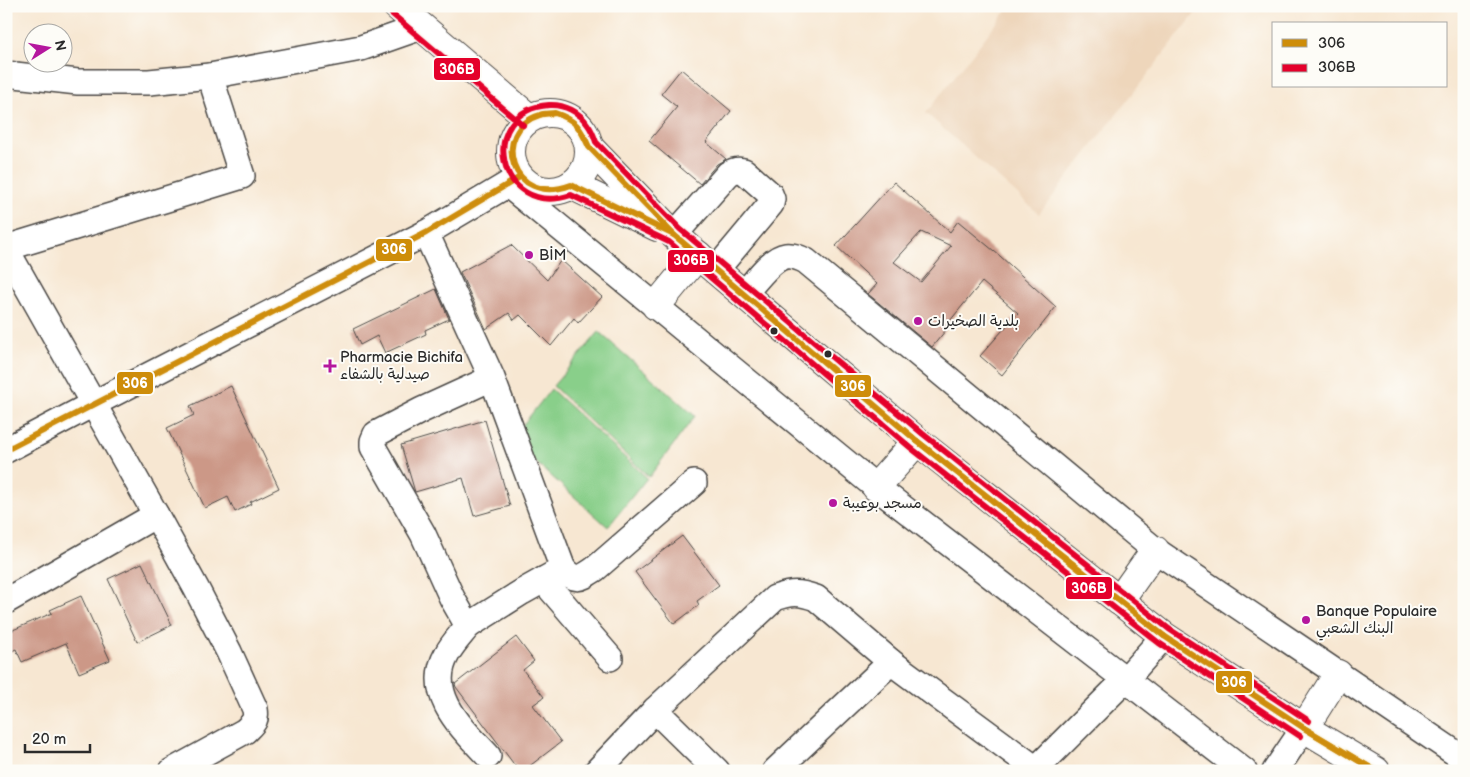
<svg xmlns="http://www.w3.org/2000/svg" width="1470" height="777" font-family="'Balsamiq Sans','Playpen Sans Arabic',sans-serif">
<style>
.built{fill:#eed6bb}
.green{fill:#89cf8a;stroke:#5a7d5a}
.building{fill:#cc9887;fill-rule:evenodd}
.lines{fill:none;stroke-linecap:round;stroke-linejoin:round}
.minor-casing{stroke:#4a4744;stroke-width:28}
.major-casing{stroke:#4a4744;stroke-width:30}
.minor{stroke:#fff;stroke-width:25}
.major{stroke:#fff;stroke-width:28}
.bus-1-casing{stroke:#fdfcf7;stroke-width:10}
.bus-2-casing{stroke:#fdfcf7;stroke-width:10}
.bus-1{stroke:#ce8d09;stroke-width:6}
.bus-2{stroke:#e4002b;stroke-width:6}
.poi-dot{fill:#b5179e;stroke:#fdfcf7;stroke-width:2}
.bus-dot{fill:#2b2b2b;stroke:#fdfcf7;stroke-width:2}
.labels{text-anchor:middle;stroke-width:4;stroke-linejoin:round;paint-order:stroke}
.poi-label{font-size:15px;fill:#2b2b2b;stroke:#fdfcf7;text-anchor:start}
.line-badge{stroke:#fdfcf7;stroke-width:2}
.badge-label{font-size:14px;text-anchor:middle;font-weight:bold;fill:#fff}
</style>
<rect width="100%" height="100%" fill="#fdfcf7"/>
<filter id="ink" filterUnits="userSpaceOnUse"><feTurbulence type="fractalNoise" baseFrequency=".02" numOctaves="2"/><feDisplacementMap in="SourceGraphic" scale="10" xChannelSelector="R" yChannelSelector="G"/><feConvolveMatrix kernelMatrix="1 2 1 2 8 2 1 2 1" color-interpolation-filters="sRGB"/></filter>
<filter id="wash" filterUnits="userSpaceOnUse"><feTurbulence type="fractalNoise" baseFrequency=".0096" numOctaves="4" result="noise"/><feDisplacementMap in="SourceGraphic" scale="20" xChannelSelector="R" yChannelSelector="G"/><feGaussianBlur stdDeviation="1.12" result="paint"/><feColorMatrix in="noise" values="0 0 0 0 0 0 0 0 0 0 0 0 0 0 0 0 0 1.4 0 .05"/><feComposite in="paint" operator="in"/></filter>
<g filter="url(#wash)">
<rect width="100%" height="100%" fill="#f7e7d2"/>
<!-- built -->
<polygon class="built" points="1010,6 1201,6 1039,214 926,113"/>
<!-- green -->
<g class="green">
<polygon points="599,332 695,416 649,477 553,386"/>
<polygon points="551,389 647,478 608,527 511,440"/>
</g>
<g id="blocks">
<!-- building -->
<g class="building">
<polygon points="681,69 731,111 706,142 726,159 717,164 700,184 649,141 677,107 661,94"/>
<path d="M894,182L950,232L958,221L1000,256L1056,307L1002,375L980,356L1018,313L982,282L944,328L946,330L932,347L868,294L877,284L836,246ZM921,232L951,246L921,282L894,262Z"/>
<polygon points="511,245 547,280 561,260 602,297 578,323 574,318 551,346 520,315 514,320 509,313 486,329 460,272"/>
<polygon points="436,289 449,319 425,330 426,334 385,353 377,336 360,345 353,329"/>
<polygon points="231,386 279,488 250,502 251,504 235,512 228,497 205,508 167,428 194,415 190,406"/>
<polygon points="485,420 510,506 474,516 463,478 415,492 401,445"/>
<polygon points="682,536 719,585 697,601 699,605 674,624 635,572"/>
<polygon points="142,563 172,625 137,642 108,579"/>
<polygon points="81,596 110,660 79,673 66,643 22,662 16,649 6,654 6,633 52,613 50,610"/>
<polygon points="516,637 534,661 523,670 544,697 533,705 561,742 523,771 519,771 456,687 455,684"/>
</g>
</g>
</g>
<g filter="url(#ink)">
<use href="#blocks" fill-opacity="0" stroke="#4a4744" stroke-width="1"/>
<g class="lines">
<!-- minor casing -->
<g class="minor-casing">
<g id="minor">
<polyline points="6,74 78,82 149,82 210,76 361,48 421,27"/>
<polyline points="508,185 876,487 1244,771"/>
<polyline points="426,233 492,378 563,569 522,592 468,626 452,598 423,534 373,447 373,441 376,434 422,410 492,378"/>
<path d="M674,235L728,174C734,170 738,169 744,171L770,194L772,199L771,204L716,270"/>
<polyline points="6,248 242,176 210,76"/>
<polyline points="6,249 156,515 6,601"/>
<path d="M744,294C755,282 771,258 786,256C793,255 800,258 806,261L1155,550L1464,759"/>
<polyline points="6,450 93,404 426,233 520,177"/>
<path d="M156,515L196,588L229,652L255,709C257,721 253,723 245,731L172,771"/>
<path d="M563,569C576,583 581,578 595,569L694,483"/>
<polyline points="543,580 610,658"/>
<path d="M468,626C461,635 452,644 447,654C424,694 463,729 488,756"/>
<polyline points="655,710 717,771"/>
<path d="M597,771L655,710L775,598C792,592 799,592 816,598L891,662L1036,769"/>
<polyline points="775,771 891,662"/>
<polyline points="1034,771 1125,680 1164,636"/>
<polyline points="1275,771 1304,728"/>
</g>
</g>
<!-- major casing -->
<g class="major-casing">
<g id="major">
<polyline points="397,6 529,118"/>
<circle cx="550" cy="152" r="39"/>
<polyline points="589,147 674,235 917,441 1164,636 1304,728 1376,771"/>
<polyline points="571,185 657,227"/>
<polyline points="656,306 698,255"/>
<polyline points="876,487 917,441"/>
<polyline points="1119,601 1155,550"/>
<polyline points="1304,728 1338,674"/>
</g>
</g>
<!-- minor -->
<use href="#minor" class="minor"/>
<!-- major -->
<use href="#major" class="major"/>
<!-- bus-1 casing -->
<g class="bus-1-casing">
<g id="bus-1">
<path d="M555,113C576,120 580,127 589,147L674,235L571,185C510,208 490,130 540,115C544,113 550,114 555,113Z"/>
<polyline points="674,235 917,441"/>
<polyline points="917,441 1164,636"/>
<polyline points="917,441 1164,636"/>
<polyline points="6,450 426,233 520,177"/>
<polyline points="1164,636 1304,728"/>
<polyline points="1304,728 1376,771"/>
<polyline points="1304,728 1376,771"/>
</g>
</g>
<!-- bus-2 casing -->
<g class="bus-2-casing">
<g id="bus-2">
<polyline points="391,13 523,125"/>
<path d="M1300,736L1159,643L911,448L669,242L571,195C496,220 476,110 549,105C564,104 580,112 588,125C592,130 594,136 596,142L680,229L923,434L1169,629L1309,721"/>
</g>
</g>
<!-- bus-1 -->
<use href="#bus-1" class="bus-1"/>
<!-- bus-2 -->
<use href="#bus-2" class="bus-2"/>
</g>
</g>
<!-- markers -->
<g class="poi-dot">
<circle cx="529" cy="255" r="5"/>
<circle cx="918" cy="321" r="5"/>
<path d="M327.5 358.5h5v5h5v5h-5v5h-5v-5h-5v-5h5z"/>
<circle cx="833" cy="503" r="5"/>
<circle cx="1306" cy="620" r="5"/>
</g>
<g class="bus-dot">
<circle cx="774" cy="331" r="4.5"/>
<circle cx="828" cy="354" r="4.5"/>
</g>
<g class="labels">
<!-- poi labels -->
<g class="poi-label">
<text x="539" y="260">BİM</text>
<text x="928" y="326">بلدية الصخيرات</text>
<text x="340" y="362">Pharmacie Bichifa<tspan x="340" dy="17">صيدلية بالشفاء</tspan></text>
<text x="843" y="508">مسجد بوعيبة</text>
<text x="1316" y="616">Banque Populaire<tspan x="1316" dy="17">البنك الشعبي</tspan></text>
</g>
</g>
<g class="line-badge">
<rect x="433" y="57" width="48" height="24" rx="5" fill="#e4002b"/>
<rect x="375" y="238" width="38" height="24" rx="5" fill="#ce8d09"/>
<rect x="667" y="249" width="48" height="24" rx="5" fill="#e4002b"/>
<rect x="116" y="371" width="38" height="24" rx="5" fill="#ce8d09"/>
<rect x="834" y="374" width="38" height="24" rx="5" fill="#ce8d09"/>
<rect x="1065" y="576" width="48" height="24" rx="5" fill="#e4002b"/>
<rect x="1215" y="670" width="38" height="24" rx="5" fill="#ce8d09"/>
</g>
<g class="badge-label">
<text x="457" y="74">306B</text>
<text x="394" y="254">306</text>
<text x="691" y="265">306B</text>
<text x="135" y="388">306</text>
<text x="853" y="391">306</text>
<text x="1089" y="593">306B</text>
<text x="1234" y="687">306</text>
</g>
<!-- margin -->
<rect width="1470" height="777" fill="none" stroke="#fdfcf7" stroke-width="25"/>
<!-- legend -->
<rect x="1272" y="22" width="175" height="65" fill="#fdfcf7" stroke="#a9a8a5"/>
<rect x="1282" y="39" width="25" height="8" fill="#ce8d09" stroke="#a9a8a5"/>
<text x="1318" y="48" font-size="15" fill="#2b2b2b">306</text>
<rect x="1282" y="64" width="25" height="8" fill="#e4002b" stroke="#a9a8a5"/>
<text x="1318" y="72" font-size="15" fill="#2b2b2b">306B</text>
<!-- north arrow -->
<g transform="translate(48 48) rotate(79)"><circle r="24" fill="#fdfcf7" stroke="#a9a8a5"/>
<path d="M0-4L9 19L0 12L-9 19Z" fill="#b5179e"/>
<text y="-8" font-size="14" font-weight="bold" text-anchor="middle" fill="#2b2b2b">N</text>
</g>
<!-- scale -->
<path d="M25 744v8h65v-8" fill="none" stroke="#2b2b2b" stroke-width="2.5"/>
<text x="32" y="744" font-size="15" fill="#2b2b2b" stroke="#fdfcf7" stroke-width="4" paint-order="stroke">20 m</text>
</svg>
